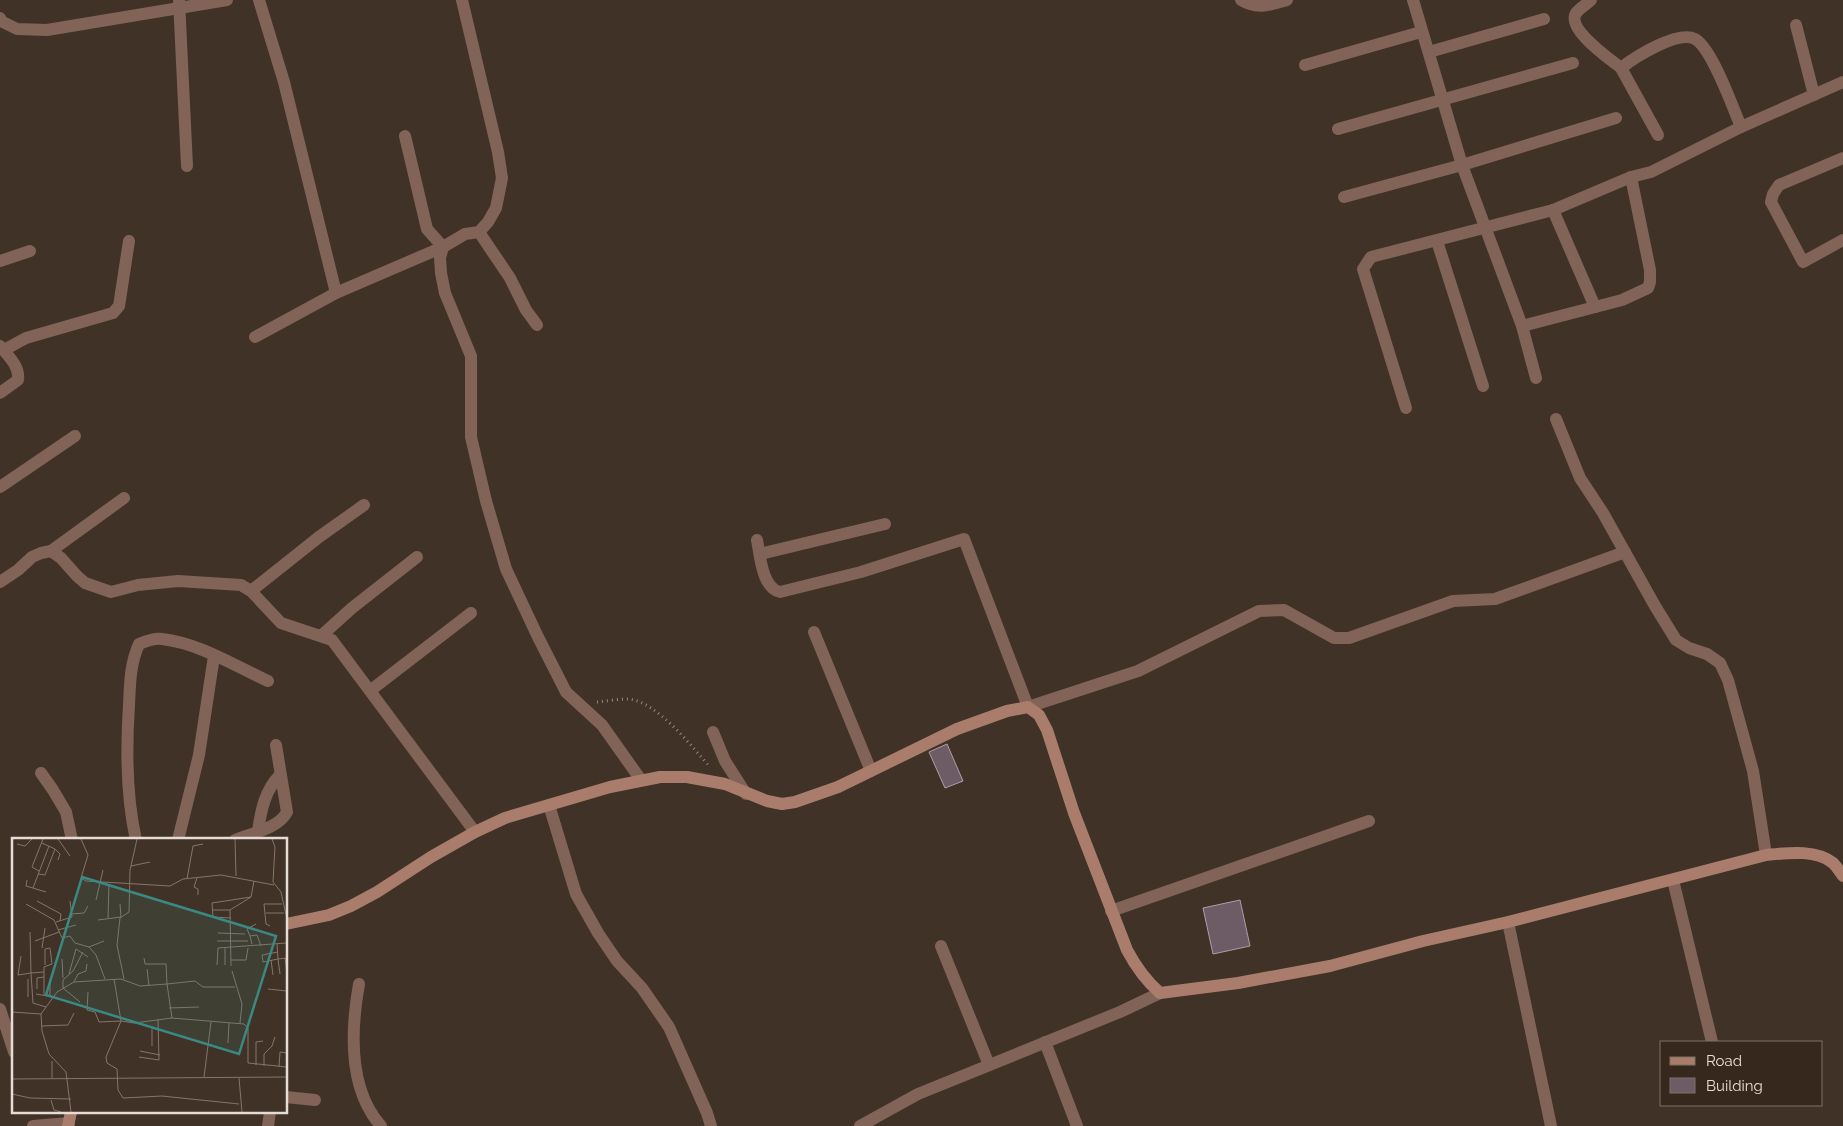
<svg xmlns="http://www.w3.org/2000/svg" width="1843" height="1126" font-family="Raleway,sans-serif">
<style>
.building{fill:#6d5b66;stroke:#b19da9}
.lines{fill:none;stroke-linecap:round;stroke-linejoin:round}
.path{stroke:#94887f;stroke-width:3;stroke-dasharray:1 4;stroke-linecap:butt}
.street{stroke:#816358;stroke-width:12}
.secondary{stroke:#aa7c6b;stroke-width:12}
.inset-road{fill:none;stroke:#82766c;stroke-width:1}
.view{fill:#3a8a83;fill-opacity:0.15;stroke:#3a8a83;stroke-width:2.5}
.inset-edge{fill:none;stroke:#e5dcd5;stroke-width:2.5}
</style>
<rect width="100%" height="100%" fill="#403226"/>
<!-- building -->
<g class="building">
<polygon points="947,744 963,781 945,788 929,752"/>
<polygon points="1240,900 1250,946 1213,954 1203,908"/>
</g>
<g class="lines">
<!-- path -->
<path class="path" d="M597,702C607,701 618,699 628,699C657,701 692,747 710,767"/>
<!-- street -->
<g class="street">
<polyline points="179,0 187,166"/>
<polyline points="259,0 284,82 336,293"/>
<polyline points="462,0 498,152 502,178 496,208 488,222 479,232 465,234 443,247 440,258 441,273 445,293 471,356 471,437 486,501 506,569 538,637 566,692 602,725 641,780"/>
<path d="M1241,0C1257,10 1270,5 1287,0"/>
<polyline points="1413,0 1462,165 1522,326 1536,378"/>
<path d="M1591,0C1587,4 1580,8 1576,13C1566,29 1610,59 1621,68"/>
<polyline points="0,18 1,21 17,29 47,30 227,0"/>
<polyline points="1796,25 1814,95"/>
<polyline points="1429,52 1544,19"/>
<polyline points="1305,65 1421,32"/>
<polyline points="1338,129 1573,63"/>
<path d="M1658,135L1621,68C1635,57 1678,30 1695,39C1712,48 1733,108 1741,127"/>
<polyline points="1843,158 1779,185 1773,194 1771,202 1803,262 1843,240"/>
<polyline points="1344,197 1462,165 1616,118"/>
<polyline points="1553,210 1595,307"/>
<polyline points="479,232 510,278 526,310 537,325"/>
<polyline points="1437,241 1483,386"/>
<polyline points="0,261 30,251"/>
<polyline points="1522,326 1622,300 1648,288 1650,282 1650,270 1631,177"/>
<polyline points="255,337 336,293 443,247 427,229 405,136"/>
<path d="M0,346C8,356 20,366 18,380L0,393"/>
<polyline points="4,350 26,338 113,313 119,306 129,241"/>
<polyline points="1406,408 1363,269 1371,257 1553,210 1631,177 1651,172 1741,127 1843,82"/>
<polyline points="1556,419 1580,478 1603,513 1655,606 1676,640 1689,648 1707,654 1720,663 1728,680 1753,771 1766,855"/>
<polyline points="0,487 75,436"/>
<path d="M757,540C760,555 762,588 780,592L861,572L964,539L1028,707L1138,671L1259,611L1284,610L1334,638H1349L1453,601L1495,599L1625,552"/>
<polyline points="51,551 124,498"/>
<polyline points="760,554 885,524"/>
<polyline points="0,582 18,570 32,557 41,553 51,551 61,558 77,576 85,583 111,592 138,585 178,581 241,585 251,591 281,623 332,640 475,832"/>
<polyline points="251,591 319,537 364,505"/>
<polyline points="814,632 871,771"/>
<polyline points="321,636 352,608 417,557"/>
<polyline points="371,690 471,613"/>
<polyline points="713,732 725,761 746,794"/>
<polyline points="41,773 53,790 66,812 72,840"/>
<polyline points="549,805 576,894 598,933 617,961 642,988 669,1027 707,1113 711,1126"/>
<path d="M258,831C261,810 265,790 280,775"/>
<path d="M136,840C126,796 126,750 129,705C130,684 130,664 139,644C146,641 154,638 162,639C199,643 235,666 268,681"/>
<polyline points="178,840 199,755 214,656"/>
<path d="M235,840C251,833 278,829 287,812L276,745"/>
<polyline points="1673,880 1712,1042"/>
<polyline points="1111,911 1369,821"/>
<polyline points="1508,922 1551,1126"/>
<polyline points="941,946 989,1065"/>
<path d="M359,984C351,1029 348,1089 381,1126"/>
<polyline points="0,1009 14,1052"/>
<polyline points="1045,1042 1077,1126"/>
<polyline points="286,1097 315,1100"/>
<polyline points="33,1126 69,1123"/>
<polyline points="268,1126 270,1112"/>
<polyline points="860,1126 918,1094 1120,1012 1160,993"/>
</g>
<!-- secondary -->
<g class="secondary">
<path d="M286,924L329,915L351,906L377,892L431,857L475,832L505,818L610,787L660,777H687L725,784L767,801L782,804L795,802L838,787L957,729L1007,711L1028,707L1039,715L1047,730L1074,813L1127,950C1136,967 1145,980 1160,993L1238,983L1330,966L1423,941L1508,922L1766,855C1787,853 1816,849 1833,863C1837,867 1840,872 1843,876"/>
<polyline points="68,1126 71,1112"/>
</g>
</g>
<!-- overview -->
<g transform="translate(12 838)">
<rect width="275" height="275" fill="#403226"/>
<path class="inset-road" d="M46,1L58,18M69,1L76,17L69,40L74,43L158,48L171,41L209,37L262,47M223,1L224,38M260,1L263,9L261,44L269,54L275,81M30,5L43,11L48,16L46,22M5,6L13,8L20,1M119,28L125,1M27,33L20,29L31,1M26,36L33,37L43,11M185,40L182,49L186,51V57M175,41L181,8L191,6M15,42L14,48L34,54M21,50L37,8M84,62L91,32M25,63L49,76L48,83M14,66L42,82L50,100L58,98L63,105L77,109L84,117L93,141M200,72H218M254,75H272M59,76L72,75L76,68M96,80L97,46M219,80L201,79L200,65L239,59M86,82L109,79L108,66M44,84L60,79L58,63M258,88L254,86L252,66H270M46,92L64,87M18,94L19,135L32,134M206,95L233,96M238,98L235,91L244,86M23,103L47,94M205,103H236M240,106L238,98L245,97L249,108M265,106L266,121L275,120M77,109L92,103M30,110L33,90M213,110V127M266,114L250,117L251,124L266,121L268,136M9,118L6,137L19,135L21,165L34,169M132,120L133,126H154L155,146L183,143L191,149H223M273,120L275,135M50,121L51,140M219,122H234L236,110M259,122L261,137M205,127L206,110L274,105M219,128L218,72L239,59L242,43M135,131L137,148M220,133L230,166L228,185M57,136L64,111L76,119M102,141L109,183L122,185L160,180M112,141L105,107L108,80L117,74L118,32L119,28L138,24M38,142V158M62,144L66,136L74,133L75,126M25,151V140L32,139M256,151L275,153M76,154L75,172L83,174L87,184L109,183L94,219L95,225L105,231L106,252L111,260L150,258L227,266M24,156L41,159M32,157V129L40,126L38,110L33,111V127M16,159V141M68,164L51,150V142L61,133L71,114M157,170L187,169M0,174L29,176L45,154L62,144L109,141L128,148L155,146L160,180L232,186L236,190V225L275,229M29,176L30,193L37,216L54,234L59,274M29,188L56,187L62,175M216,205L217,185M140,208V191M128,213L148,217M127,219L147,222L146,182M244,227V204L251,203M252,228V216L260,208L263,199M267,229L268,214L275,215M192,239L199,184M40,240V223M227,240L230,274M0,241L275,239M0,256L18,260L59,261M39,262L42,272L49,274"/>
<path class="view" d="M70,39L264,98L227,216L34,157Z"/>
<rect width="275" height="275" class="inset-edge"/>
</g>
<!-- legend -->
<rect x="1660" y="1041" width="162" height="65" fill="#36281d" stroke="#7c7067"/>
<rect x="1670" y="1057" width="25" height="8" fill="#aa7c6b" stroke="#7c7067"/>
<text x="1706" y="1066" font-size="15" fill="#e5dcd5">Road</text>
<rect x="1670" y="1078" width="25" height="15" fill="#6d5b66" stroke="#7c7067"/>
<text x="1706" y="1091" font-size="15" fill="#e5dcd5">Building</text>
</svg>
